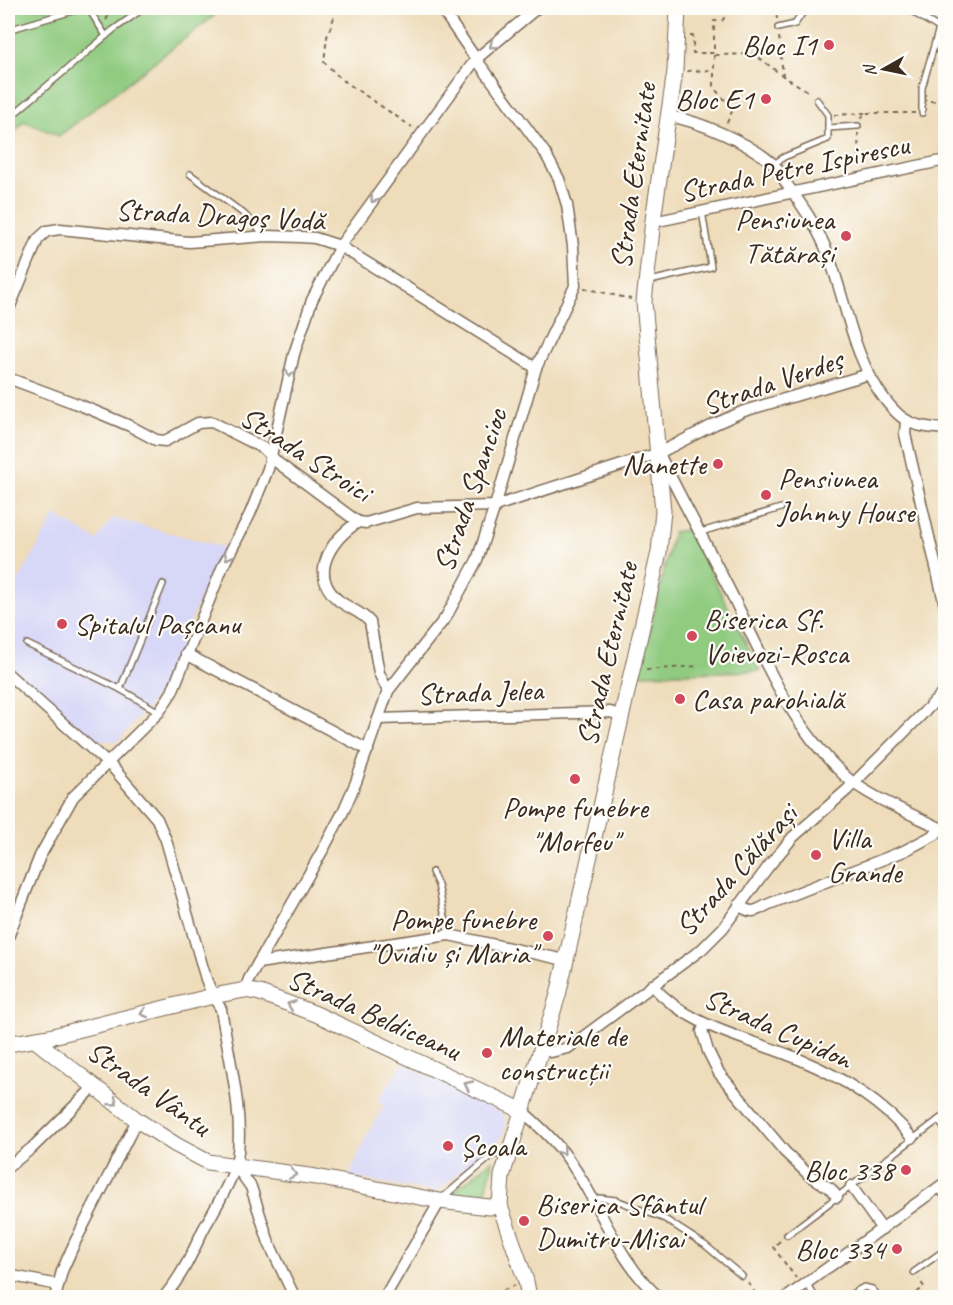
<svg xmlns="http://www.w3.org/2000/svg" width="953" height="1305" font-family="Caveat,sans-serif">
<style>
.built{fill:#d7d7f8}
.green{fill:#90cb80;stroke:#667a4f;stroke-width:1.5}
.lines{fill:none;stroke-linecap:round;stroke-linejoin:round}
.lane-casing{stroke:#7a6855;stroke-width:8}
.street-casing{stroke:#7a6855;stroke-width:13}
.secondary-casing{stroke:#7a6855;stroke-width:17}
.path{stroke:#7a6855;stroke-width:2;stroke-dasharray:4.5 4.5;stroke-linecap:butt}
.lane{stroke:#fff;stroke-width:5}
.street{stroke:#fff;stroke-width:10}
.secondary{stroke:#fff;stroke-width:15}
.oneway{stroke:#a79f9a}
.poi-dot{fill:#d1495b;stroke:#fdfcf7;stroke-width:2}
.labels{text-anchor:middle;stroke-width:4.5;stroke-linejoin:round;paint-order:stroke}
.poi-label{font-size:30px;fill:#3b2a1e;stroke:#fdfcf7;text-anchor:start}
.street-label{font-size:30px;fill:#3b2a1e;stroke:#fdfcf7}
</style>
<rect width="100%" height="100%" fill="#fdfcf7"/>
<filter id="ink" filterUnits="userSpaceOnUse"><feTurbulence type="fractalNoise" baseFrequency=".0167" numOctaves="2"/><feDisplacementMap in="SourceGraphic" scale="12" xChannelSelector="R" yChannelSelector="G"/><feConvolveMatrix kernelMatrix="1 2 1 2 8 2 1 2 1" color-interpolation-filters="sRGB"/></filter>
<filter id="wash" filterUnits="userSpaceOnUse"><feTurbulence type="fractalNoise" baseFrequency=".008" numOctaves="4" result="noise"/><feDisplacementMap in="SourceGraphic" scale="24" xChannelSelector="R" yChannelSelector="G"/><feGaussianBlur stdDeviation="1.35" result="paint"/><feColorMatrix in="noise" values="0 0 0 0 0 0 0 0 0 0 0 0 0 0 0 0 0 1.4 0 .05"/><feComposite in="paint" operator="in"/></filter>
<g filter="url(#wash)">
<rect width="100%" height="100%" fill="#eedcba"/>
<!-- built -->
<g class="built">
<polygon points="55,515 97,540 112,518 224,547 194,612 173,668 149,706 118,741 85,740 8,669 8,600"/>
<polygon points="403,1063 502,1113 506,1122 502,1138 436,1192 349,1177 366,1136 384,1106 378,1101"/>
</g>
<!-- green -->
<g class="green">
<polygon points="8,8 224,8 59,136 24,121 8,139"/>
<polygon points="689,529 760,671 639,674 673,532"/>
<polygon points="492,1160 493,1163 484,1198 450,1195"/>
</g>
</g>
<g filter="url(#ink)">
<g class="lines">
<!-- lane casing -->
<g class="lane-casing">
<g id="lane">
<polyline points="88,8 106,36"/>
<polyline points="911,8 916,14 939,28 922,88 922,113"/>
<polyline points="778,28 795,24 803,12 825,8"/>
<polyline points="939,28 946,12"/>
<polyline points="8,30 83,8"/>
<polyline points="817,100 828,115 828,128"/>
<polyline points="8,119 113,30 144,8"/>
<polyline points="774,164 784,157 828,139 828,128 858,126"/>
<polyline points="190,174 244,214 265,235"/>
<polyline points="647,280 654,280 711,267 702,211"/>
<polyline points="701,532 781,508"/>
<polyline points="27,644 120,689 159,712"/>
<polyline points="120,689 163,584"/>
<polyline points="432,872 438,885 449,935"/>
<polyline points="938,1120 946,1131"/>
<polyline points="938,1188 946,1199"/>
<polyline points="441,1199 494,1154 507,1156"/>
<polyline points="594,1201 599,1198 616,1200 665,1219 705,1245 742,1276"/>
<polyline points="787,1235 946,1114"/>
<polyline points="914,1272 946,1249"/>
<polyline points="806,1283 816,1298"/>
<polyline points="844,1298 864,1287 872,1289 880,1298"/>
</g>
</g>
<!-- street casing -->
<g class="street-casing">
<g id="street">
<path d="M669,116C699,121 749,143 772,163C779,169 783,179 788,186C804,208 820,231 829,257C848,307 852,357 886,401C892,408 897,415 906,420C917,427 932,428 946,429"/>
<polyline points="653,220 658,221 946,160"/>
<polyline points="8,311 38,239 47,231 60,229 189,242 266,236 301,237 315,238 340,246 536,368"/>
<polyline points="8,378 80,405 130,426 156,440 165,441 198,423 212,422 263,448 278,463 358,522 366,523 417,508 495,506 659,453 715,424 744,411 869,374"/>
<polyline points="906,420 905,434 946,610"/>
<path d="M660,456C684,504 710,551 734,599C766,663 791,726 845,776C868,797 917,816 946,831"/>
<path d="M358,522C331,540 308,574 338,600C348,608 362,612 370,622L379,673L388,691"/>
<polyline points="186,654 368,750"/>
<path d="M8,674L114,769L157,819L166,840L206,979L213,996L221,1009C228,1054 246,1120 236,1164C231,1183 213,1212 203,1230C192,1254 181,1278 163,1298"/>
<polyline points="378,719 610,712 620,715"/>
<path d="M739,905C752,915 755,911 769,904L904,851L936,834L939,828"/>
<polyline points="8,937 40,856 73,797 159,712 172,692 223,566 250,514 268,469 294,354 312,300 340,246 476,59 537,8"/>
<polyline points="258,963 449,935 565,960"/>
<path d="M652,985C690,1029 750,1038 801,1060C842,1077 885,1104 912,1138"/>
<polyline points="245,990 249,979 325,846 343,812 356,782 388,691 446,617 477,560 495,506 536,368 575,286 573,246 567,205 559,179 545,153 476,59 441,8"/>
<polyline points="705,1024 702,1031 708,1051 719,1073 785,1152 808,1174 831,1189 837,1197"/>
<polyline points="541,1049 551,1052 568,1048 702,949 723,928 768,867 793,837 847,790 946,690"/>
<path d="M521,1110C536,1123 551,1137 563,1152C599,1198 615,1260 660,1298"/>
<polyline points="236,1166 251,1187 269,1243 295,1298"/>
<polyline points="8,1167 32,1148 95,1086"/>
<polyline points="851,1186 882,1229"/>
<polyline points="8,1275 58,1285"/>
<polyline points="55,1298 62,1271 75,1242 137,1120"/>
<polyline points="384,1298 440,1201"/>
<polyline points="786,1298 946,1182"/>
</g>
</g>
<!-- secondary casing -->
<g class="secondary-casing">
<g id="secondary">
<polyline points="35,1040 137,1120 176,1145 208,1162 316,1177 440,1201 489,1207 500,1206"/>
<polyline points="8,1044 49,1037 213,996 245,990 260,993 316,1014 521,1110"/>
<polyline points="529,1298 526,1281 500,1206 502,1176 558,995 659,552 663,511 644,302 653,220 675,71 678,8"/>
</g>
</g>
<!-- path -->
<g class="path">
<polyline points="773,8 776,9 777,19"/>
<polyline points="337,9 327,37 324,62 341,79 412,127"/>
<polyline points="106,20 113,8"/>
<polyline points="690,36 693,36 693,53 714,53 714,21 722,21 726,15 727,8"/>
<polyline points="779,37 783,76 811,93"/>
<polyline points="714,55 714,88 733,109 726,125"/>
<polyline points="715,55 754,54 783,76"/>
<polyline points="687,71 714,70"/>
<polyline points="930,101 946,101"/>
<polyline points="834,115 865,113"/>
<polyline points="861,119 865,113 915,113"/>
<polyline points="858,133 859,166"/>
<polyline points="584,288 631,299"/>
<polyline points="646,670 697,666"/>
<polyline points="780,1241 773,1247 796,1278"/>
<polyline points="748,1283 759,1298"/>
<polyline points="487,1298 515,1285"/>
<polyline points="910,1298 924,1287 919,1279"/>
</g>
<!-- lane -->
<use href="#lane" class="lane"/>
<!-- street -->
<use href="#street" class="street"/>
<!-- secondary -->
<use href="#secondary" class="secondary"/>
</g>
<!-- one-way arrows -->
<defs><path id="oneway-chevron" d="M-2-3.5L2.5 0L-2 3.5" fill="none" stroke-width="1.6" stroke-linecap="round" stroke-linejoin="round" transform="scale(1.5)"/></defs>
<g class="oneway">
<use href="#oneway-chevron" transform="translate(493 45) rotate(140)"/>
<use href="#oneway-chevron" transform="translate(374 199) rotate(126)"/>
<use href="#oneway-chevron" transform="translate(290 373) rotate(103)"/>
<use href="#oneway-chevron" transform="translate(228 556) rotate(118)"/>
<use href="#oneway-chevron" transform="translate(291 1005) rotate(-159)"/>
<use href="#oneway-chevron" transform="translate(144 1013) rotate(166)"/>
<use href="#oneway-chevron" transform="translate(468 1085) rotate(-155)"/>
<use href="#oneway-chevron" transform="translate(114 1102) rotate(39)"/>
<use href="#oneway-chevron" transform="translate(562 1151) rotate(52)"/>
<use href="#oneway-chevron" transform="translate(293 1174) rotate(8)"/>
</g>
</g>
<!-- markers -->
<g class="poi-dot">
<circle cx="829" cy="45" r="6"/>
<circle cx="766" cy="99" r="6"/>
<circle cx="846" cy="236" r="6"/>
<circle cx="718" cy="464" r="6"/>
<circle cx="766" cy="495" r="6"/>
<circle cx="62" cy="624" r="6"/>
<circle cx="692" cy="636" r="6"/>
<circle cx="680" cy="699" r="6"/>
<circle cx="575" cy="779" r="6"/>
<circle cx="816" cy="855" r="6"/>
<circle cx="548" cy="936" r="6"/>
<circle cx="487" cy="1053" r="6"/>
<circle cx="448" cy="1146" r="6"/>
<circle cx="906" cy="1170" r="6"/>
<circle cx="524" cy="1221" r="6"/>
<circle cx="897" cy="1249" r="6"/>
</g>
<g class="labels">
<!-- poi labels -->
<g class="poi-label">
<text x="817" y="55" text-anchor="end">Bloc I1</text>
<text x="754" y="109" text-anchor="end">Bloc E1</text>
<text x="834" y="229" text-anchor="end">Pensiunea<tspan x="834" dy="34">Tătărași</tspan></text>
<text x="706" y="474" text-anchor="end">Nanette</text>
<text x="778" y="488">Pensiunea<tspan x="778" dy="34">Johnny House</tspan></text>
<text x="704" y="629">Biserica Sf.<tspan x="704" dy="34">Voievozi-Rosca</tspan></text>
<text x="74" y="634">Spitalul Pașcanu</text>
<text x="692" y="709">Casa parohială</text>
<text x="575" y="817" text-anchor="middle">Pompe funebre<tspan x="575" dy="34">"Morfeu"</tspan></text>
<text x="828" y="848">Villa<tspan x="828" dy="34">Grande</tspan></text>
<text x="536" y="929" text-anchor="end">Pompe funebre<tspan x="536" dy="34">"Ovidiu și Maria"</tspan></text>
<text x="499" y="1046">Materiale de<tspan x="499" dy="34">construcții</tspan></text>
<text x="460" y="1156">Școala</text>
<text x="894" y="1180" text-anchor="end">Bloc 338</text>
<text x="536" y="1214">Biserica Sfântul<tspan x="536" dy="34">Dumitru-Misai</tspan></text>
<text x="885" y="1259" text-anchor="end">Bloc 334</text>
</g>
<!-- street labels -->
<g class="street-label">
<text transform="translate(794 168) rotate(-12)" y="10">Strada Petre Ispirescu</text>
<text transform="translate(633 176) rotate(-82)" y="10">Strada Eternitate</text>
<text transform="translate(220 215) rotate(3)" y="10">Strada Dragoș Vodă</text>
<text transform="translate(772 382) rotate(-19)" y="10">Strada Verdeș</text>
<text transform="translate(306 454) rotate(33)" y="10">Strada Stroici</text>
<text transform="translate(470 490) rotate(-71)" y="10">Strada Spancioc</text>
<text transform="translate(607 654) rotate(-77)" y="10">Strada Eternitate</text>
<text transform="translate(480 692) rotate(-2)" y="10">Strada Jelea</text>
<text transform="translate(736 870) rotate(-48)" y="10">Strada Călărași</text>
<text transform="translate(374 1014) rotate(24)" y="10">Strada Beldiceanu</text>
<text transform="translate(778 1028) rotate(24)" y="10">Strada Cupidon</text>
<text transform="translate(149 1088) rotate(35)" y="10">Strada Vântu</text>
</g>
</g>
<!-- margin -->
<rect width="953" height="1305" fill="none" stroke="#fdfcf7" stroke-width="30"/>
<!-- north arrow -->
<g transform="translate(884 69) rotate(261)" stroke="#fdfcf7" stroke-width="4.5" paint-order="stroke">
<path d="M0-4.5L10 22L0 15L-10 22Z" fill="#3b2a1e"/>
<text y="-9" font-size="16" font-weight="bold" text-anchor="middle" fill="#3b2a1e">N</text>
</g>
</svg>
